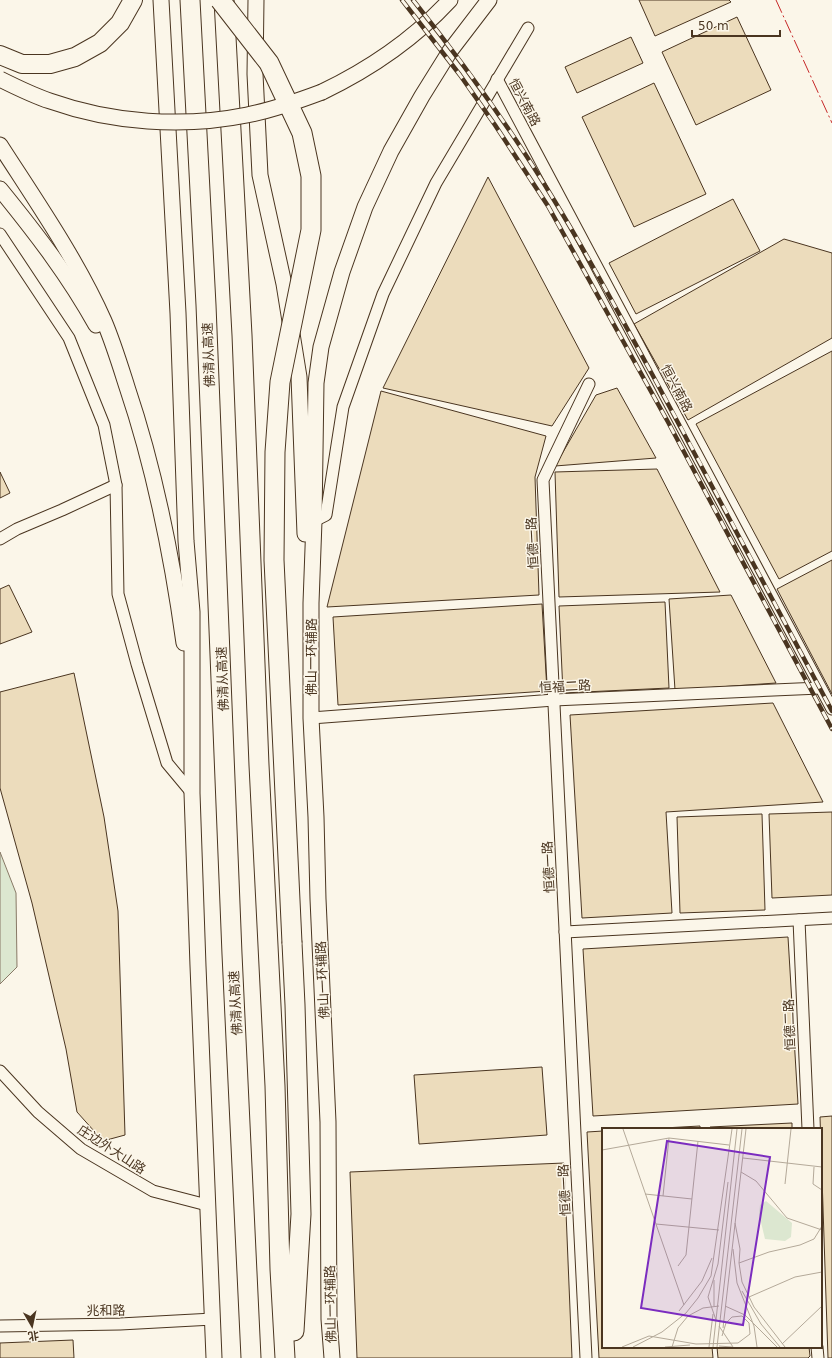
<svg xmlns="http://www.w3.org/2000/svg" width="832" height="1358" font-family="'DejaVu Sans','Noto Sans SC',sans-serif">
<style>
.green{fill:#dce7d0;stroke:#887966}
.building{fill:#ecdcbc;stroke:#4a3520}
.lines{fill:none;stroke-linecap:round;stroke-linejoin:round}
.minor-casing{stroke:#4a3520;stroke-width:13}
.secondary-casing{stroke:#4a3520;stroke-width:17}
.trunk-casing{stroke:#4a3520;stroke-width:20}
.motorway-casing{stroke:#4a3520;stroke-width:21}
.minor{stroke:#fbf6e9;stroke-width:11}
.secondary{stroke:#fbf6e9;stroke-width:15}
.trunk{stroke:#fbf6e9;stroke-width:18}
.motorway{stroke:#fbf6e9;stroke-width:19}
.rail-casing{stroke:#4a3520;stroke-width:4.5}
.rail{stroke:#fbf6e9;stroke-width:3;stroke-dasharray:9;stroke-linecap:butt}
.secondary-bridge-casing{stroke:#4a3520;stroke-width:17;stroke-linecap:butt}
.motorway-bridge-casing{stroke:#4a3520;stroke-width:21;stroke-linecap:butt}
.secondary-bridge{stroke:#fbf6e9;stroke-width:15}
.motorway-bridge{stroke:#fbf6e9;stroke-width:19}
.power{stroke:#c62828;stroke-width:1;stroke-dasharray:14 3 2 3;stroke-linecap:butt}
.labels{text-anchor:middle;stroke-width:3;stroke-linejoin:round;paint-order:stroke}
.street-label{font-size:13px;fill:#4a3520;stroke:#fbf6e9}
.inset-road{fill:none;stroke:#b4a999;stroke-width:1}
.view{fill:#7b2cbf;fill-opacity:0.15;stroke:#7b2cbf;stroke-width:2}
.inset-edge{fill:none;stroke:#4a3520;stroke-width:2}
</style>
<rect width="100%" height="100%" fill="#fbf6e9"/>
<!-- green -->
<polygon class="green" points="0,852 16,893 17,967 0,984"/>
<!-- building -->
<g class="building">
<polygon points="639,0 729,0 731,2 655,36"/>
<polygon points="737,17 771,90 696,125 662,52"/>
<polygon points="631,37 643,63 577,93 565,67"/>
<polygon points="654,83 706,194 634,227 582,117"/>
<polygon points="488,177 589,368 552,426 383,388"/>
<polygon points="733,199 760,251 636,314 609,263"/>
<polygon points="784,239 832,253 832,338 688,420 634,324"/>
<polygon points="832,351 832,551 779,579 696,424"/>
<polygon points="617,388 656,458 555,466 596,395"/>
<polygon points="381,391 546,436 535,477 539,595 327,607"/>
<polygon points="657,469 720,592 559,597 555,472"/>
<polygon points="0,472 10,493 0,498"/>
<polygon points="832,560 832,694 777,589"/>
<polygon points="9,585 32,632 0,644 0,589"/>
<polygon points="731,595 776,683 675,690 669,599"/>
<polygon points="665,602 669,688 563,693 559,606"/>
<polygon points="542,604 547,691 338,705 333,617"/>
<polygon points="74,673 104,817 118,911 125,1135 103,1141 77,1112 66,1049 32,903 0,788 0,692"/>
<polygon points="773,703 823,802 666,812 672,913 582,918 570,715"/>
<polygon points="832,812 832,895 772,898 769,814"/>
<polygon points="762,814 765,910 680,913 677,817"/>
<polygon points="788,937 798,1104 593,1116 583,949"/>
<polygon points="542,1067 547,1135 419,1144 414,1075"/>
<polygon points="832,1116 832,1358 828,1358 820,1117"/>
<polygon points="792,1123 792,1129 710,1129 710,1127"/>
<polygon points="700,1126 700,1129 645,1129"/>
<polygon points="603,1131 603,1347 712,1347 713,1358 599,1358 587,1132"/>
<polygon points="564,1163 572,1358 357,1358 350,1172"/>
<polygon points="73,1340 74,1358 0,1358 0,1343"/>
<polygon points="717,1347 809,1347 810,1356 808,1358 718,1358"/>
</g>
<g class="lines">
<!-- minor casing -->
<g class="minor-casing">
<g id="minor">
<polyline points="497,79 832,709"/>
<polyline points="0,234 69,338 104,425 116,485 118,594 137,664 167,763 192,793"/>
<polyline points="314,521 326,515 343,407 383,294 436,183 528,28"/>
<polyline points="0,539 17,529 62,510 116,485"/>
<polyline points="311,718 554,700 820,688"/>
<polyline points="799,920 808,1129"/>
<polyline points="565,932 832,918"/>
<polyline points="0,1071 38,1112 81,1149 153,1191 207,1205"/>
<polyline points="0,1326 120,1324 213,1319"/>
<polyline points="817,1347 818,1358"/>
<polyline points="586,1358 543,480 589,384"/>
</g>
</g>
<!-- secondary casing -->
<g class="secondary-casing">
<g id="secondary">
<polyline points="161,0 178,313 186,541 192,612 192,793 198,966 214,1358"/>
<polyline points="256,0 255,74 260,175 284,284 299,377 305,534"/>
<path d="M322,92C370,69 414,39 450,0"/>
<path d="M0,145C36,201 77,260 104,321C113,342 120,365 127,387C155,470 172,556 184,643"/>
<path d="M0,189C35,232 69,276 96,325"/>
<polyline points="332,1358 329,1319 328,1122 318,899 316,817 311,718 311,603 314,521 316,383 321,347 342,272 365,207 391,151 422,96 450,51 489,0"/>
</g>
</g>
<!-- trunk casing -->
<g class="trunk-casing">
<polyline id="trunk" points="0,55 22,64 50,64 75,57 100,43 120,23 133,0"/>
</g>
<!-- motorway casing -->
<g class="motorway-casing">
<g id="motorway">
<polyline points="190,0 206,305 232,954 251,1358"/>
<polyline points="224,0 242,335 259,765 275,1086 280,1269 285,1358"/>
<polyline points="292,943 295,1005 301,1214 294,1331"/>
</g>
</g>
<!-- minor -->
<use href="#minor" class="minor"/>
<!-- secondary -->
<use href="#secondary" class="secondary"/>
<!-- trunk -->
<use href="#trunk" class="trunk"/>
<!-- motorway -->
<use href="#motorway" class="motorway"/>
<!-- rail casing -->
<g class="rail-casing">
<g id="rail">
<polyline points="402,0 460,75 495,125 548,206 668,422 832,729"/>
<path d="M413,0C464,64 512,130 554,200C589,257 620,316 652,374C713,486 772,599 832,711"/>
</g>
</g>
<!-- rail -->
<use href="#rail" class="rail"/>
<!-- secondary-bridge casing -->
<g class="secondary-bridge-casing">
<path id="secondary-bridge" d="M0,79C16,87 32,95 50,101C112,123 183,128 247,115C273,110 298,101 322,92"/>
</g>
<!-- motorway-bridge casing -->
<g class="motorway-bridge-casing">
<polyline id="motorway-bridge" points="220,0 269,63 302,133 311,176 311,230 280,382 275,452 274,560 292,943"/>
</g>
<!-- secondary-bridge -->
<use href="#secondary-bridge" class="secondary-bridge"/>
<!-- motorway-bridge -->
<use href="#motorway-bridge" class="motorway-bridge"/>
<!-- power -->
<polyline class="power" points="776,0 832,123"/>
</g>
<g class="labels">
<!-- street labels -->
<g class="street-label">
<text transform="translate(525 102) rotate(62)" y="5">恒兴南路</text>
<text transform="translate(208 355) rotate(-92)" y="5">佛清从高速</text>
<text transform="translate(677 388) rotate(62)" y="5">恒兴南路</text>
<text transform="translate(532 543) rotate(-93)" y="5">恒德一路</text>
<text transform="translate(311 657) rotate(-90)" y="5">佛山一环辅路</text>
<text transform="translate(222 679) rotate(-92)" y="5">佛清从高速</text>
<text transform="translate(565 686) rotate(-3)" y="5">恒福二路</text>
<text transform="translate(548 867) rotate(-93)" y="5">恒德一路</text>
<text transform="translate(322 980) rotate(-93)" y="5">佛山一环辅路</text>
<text transform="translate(235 1003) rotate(-93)" y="5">佛清从高速</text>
<text transform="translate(789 1025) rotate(-92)" y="5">恒德二路</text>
<text transform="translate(112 1149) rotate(33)" y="5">庄边外大山路</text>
<text transform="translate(564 1190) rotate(-93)" y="5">恒德一路</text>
<text transform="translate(330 1304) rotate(-91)" y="5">佛山一环辅路</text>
<text transform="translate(106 1310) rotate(-1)" y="5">兆和路</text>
</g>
</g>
<!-- overview -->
<g transform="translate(602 1128)">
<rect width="220" height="220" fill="#fbf6e9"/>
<path d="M164,73L190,95L189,109L183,113L163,111L157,86L158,77Z" fill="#dce7d0"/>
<path class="inset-road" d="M21,1L82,177M0,22L67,10L127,17M141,30L220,39M212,39L211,56L220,62M139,44L154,53L185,90L220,102M183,56L189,1M43,66L90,71M61,68L67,10M133,95L138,121L137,135L140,154L152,179L183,219M54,96L117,102M131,121L135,155L152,198L155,219M137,135L167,124L198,117L212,111L220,98M76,138L84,127L96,13M140,163L159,196L178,219M147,169L193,149L220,144M112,178V152M123,178L143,187L175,219M77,183L100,153L110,130M114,192L106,169L116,136L126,54M117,198L131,219M121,200L144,1M180,216L220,178M117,218L130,219M20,219L47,208L94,216L136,215L148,206L147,195L140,188L130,189L124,195L120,208M31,219L60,204L84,185L96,170L109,148L130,1M63,219L88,217M70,219L76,200L86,188L101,180L117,178M107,219L111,186M111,219L135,1M115,219L140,1"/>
<path class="view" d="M65,13L168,29L141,197L39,180Z"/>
<rect width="220" height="220" class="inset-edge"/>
</g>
<!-- north arrow -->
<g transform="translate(32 1326) rotate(171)" stroke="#fbf6e9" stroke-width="3" paint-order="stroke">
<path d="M0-3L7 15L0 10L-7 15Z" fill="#4a3520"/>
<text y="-6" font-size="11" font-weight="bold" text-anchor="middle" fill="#4a3520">北</text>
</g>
<!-- scale -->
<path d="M692 30v6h88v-6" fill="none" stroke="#4a3520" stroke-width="2"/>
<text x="698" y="30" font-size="12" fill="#4a3520" stroke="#fbf6e9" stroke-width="3" paint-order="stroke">50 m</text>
</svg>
